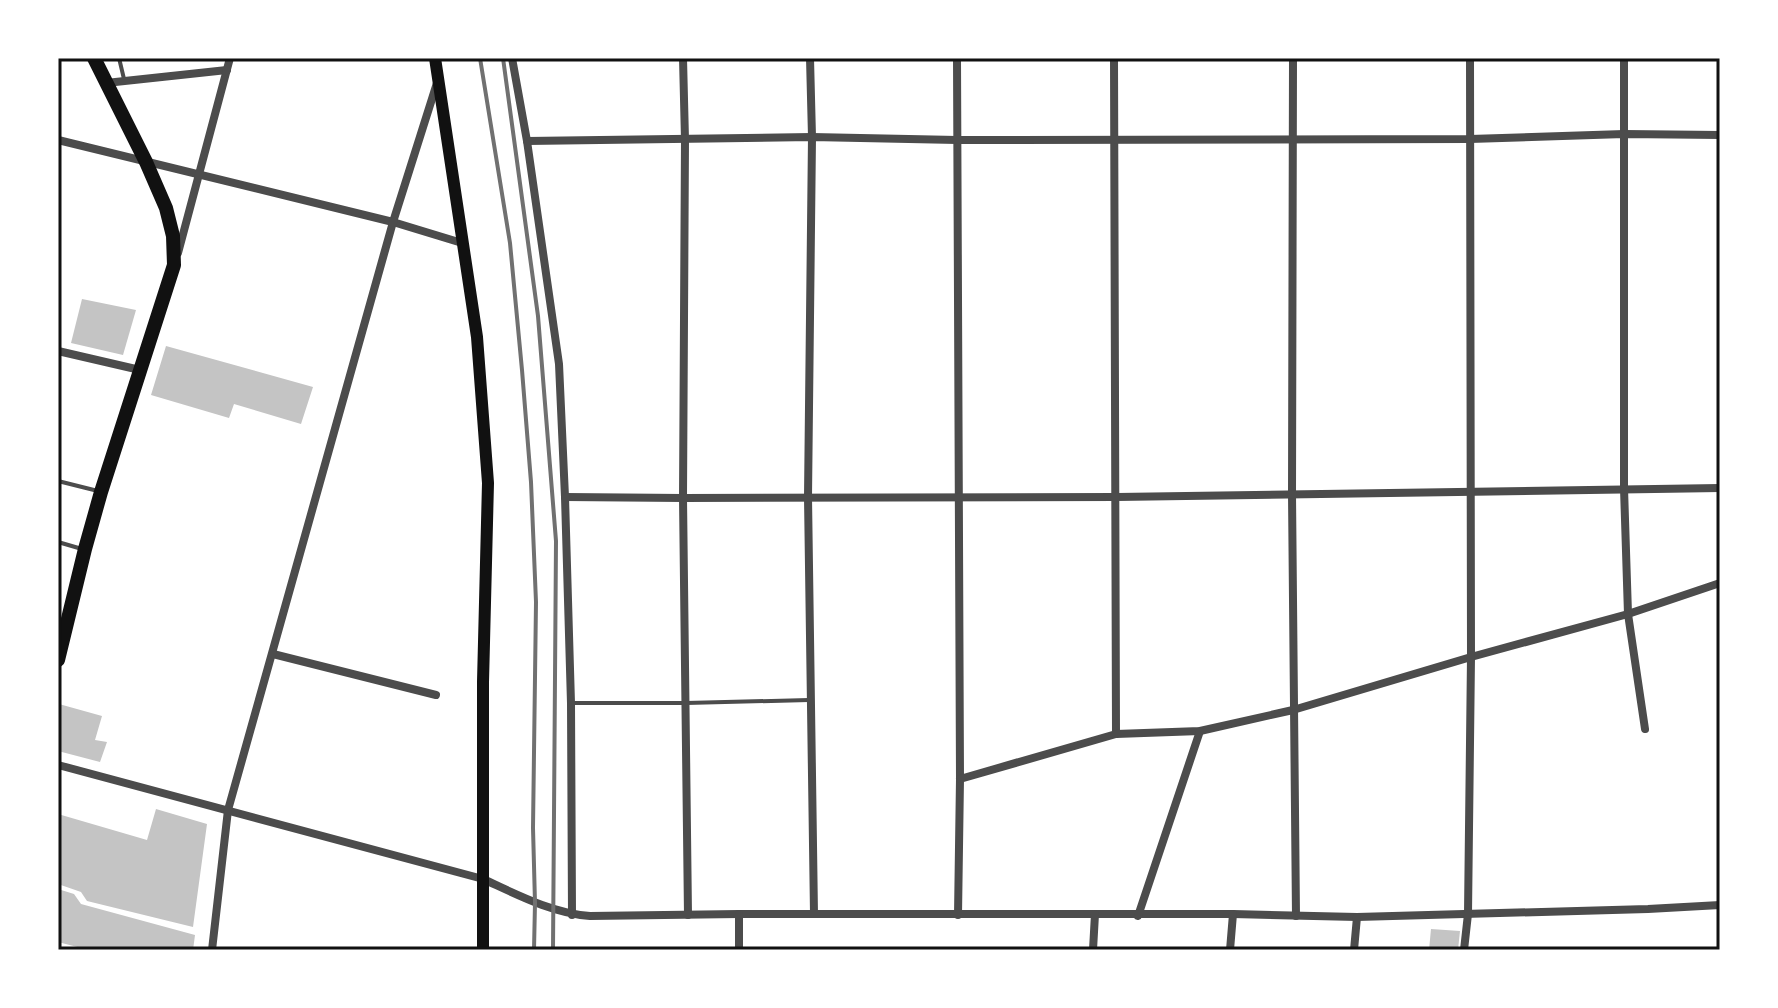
<svg xmlns="http://www.w3.org/2000/svg" width="1778" height="1008" font-family="'Open Sans',sans-serif">
<style>
.building{fill:#c4c4c4}
.lines{fill:none;stroke-linecap:round;stroke-linejoin:round}
.service{stroke:#4c4c4c;stroke-width:4}
.minor{stroke:#4c4c4c;stroke-width:8}
.secondary{stroke:#111;stroke-width:12}
.primary{stroke:#111;stroke-width:14}
.rail{stroke:#707070;stroke-width:4}
.neatline{fill:none;stroke:#111;stroke-width:3}
</style>
<rect width="100%" height="100%" fill="#fff"/>
<!-- building -->
<g class="building">
<polygon points="82,299 136,310 123,355 71,343"/>
<polygon points="166,346 313,387 301,424 234,404 229,418 151,395"/>
<polygon points="59,704 102,716 95,740 107,742 100,762 58,751"/>
<polygon points="156,809 207,824 193,927 87,901 81,892 58,884 58,814 147,840"/>
<polygon points="58,889 74,894 81,904 195,935 193,950 89,950 58,942"/>
<polygon points="1431,929 1460,931 1458,950 1429,950"/>
</g>
<g class="lines">
<!-- service -->
<g class="service">
<polyline points="119,58 124,79"/>
<polyline points="58,481 98,491"/>
<polyline points="58,542 82,549"/>
<polyline points="571,703 686,703 809,700"/>
</g>
<!-- minor -->
<g class="minor">
<polyline points="512,58 527,141 559,364 565,497 571,703 572,915"/>
<polyline points="683,58 685,140 683,498 688,915"/>
<polyline points="810,58 812,137 808,497 814,914"/>
<polyline points="957,58 960,779 958,915"/>
<polyline points="1114,58 1116,734"/>
<polyline points="1293,58 1292,494 1296,916"/>
<polyline points="1624,58 1624,488 1628,614 1645,729"/>
<polyline points="106,83 227,70"/>
<polyline points="58,140 393,222 462,243"/>
<polyline points="527,141 812,137 957,140 1470,139 1624,134 1720,135"/>
<polyline points="178,253 230,58"/>
<polyline points="58,351 140,370"/>
<polyline points="565,497 683,498 1117,497 1720,488"/>
<polyline points="273,654 436,695"/>
<path d="M58,765L483,879C518,895 552,913 590,916L739,914H1233L1357,917L1648,909L1720,905"/>
<polyline points="960,779 1116,734 1200,731 1293,710 1471,657 1628,614 1720,583"/>
<polyline points="739,914 739,950"/>
<polyline points="1138,916 1200,731"/>
<polyline points="212,950 228,810 393,222 437,83"/>
<polyline points="1093,950 1095,914"/>
<polyline points="1230,950 1233,914"/>
<polyline points="1354,950 1357,917"/>
<polyline points="1464,950 1468,914 1471,657 1470,58"/>
</g>
<!-- secondary -->
<polyline class="secondary" points="435,58 477,337 488,483 483,682 483,950"/>
<!-- primary -->
<polyline class="primary" points="58,660 85,549 101,492 174,265 173,236 166,208 146,162 94,58"/>
<!-- rail -->
<g class="rail">
<polyline points="480,58 510,243 522,370 531,482 536,602 533,828 535,903 534,950"/>
<polyline points="503,58 538,316 556,541 553,950"/>
</g>
</g>
<!-- border -->
<rect width="1778" height="1008" fill="none" stroke="#ffffff" stroke-width="120"/>
<rect x="60" y="60" width="1658" height="888" class="neatline"/>
</svg>
